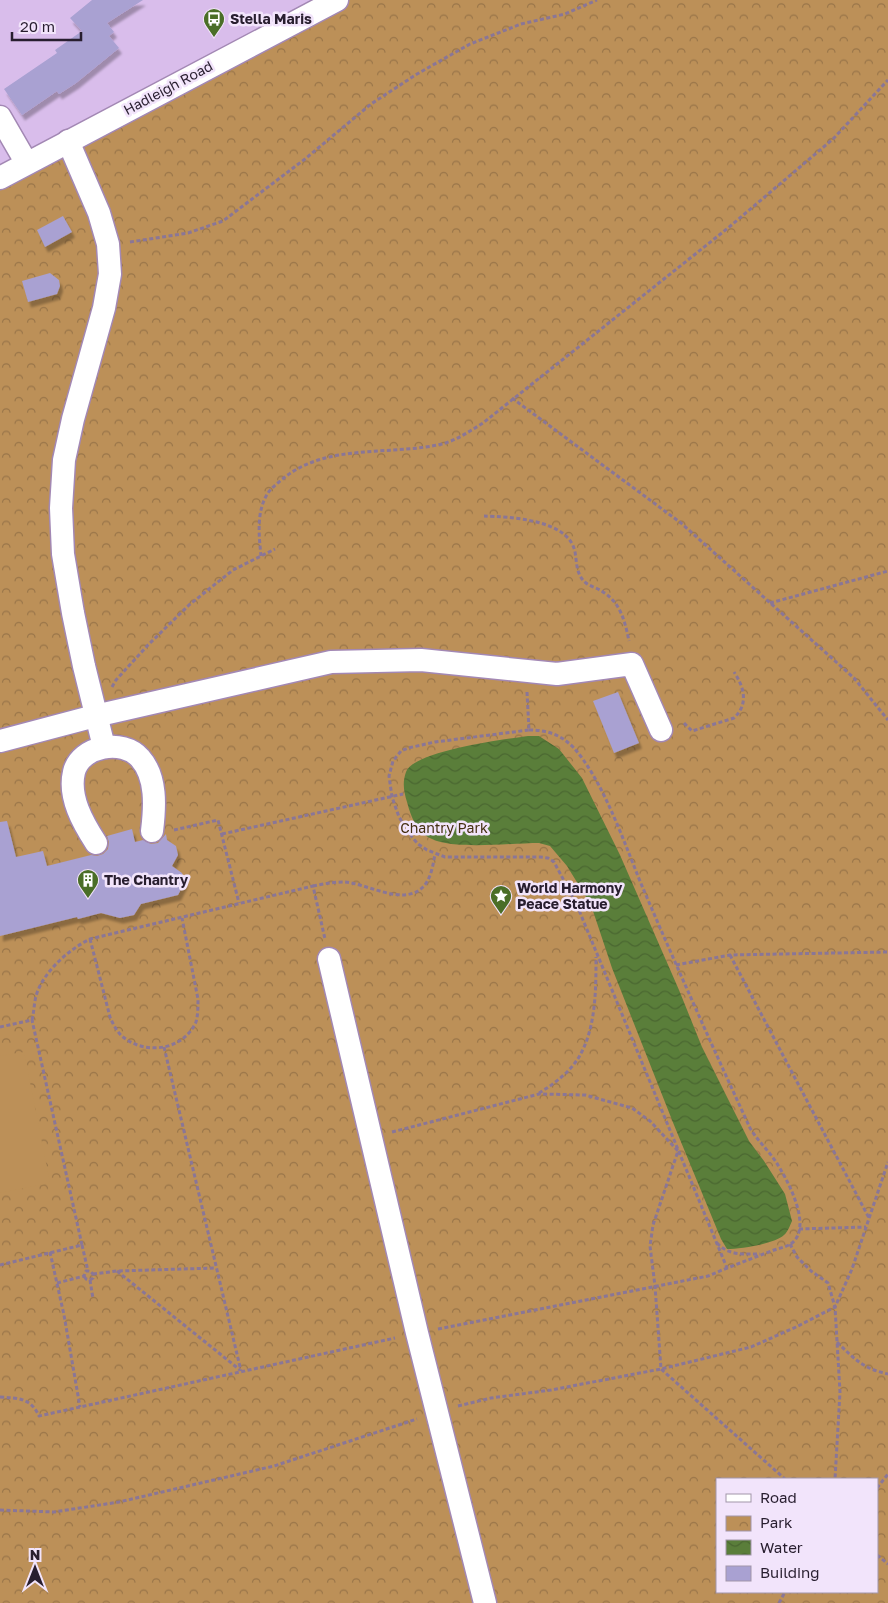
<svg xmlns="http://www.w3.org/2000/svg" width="888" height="1603" font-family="'Golos Text',sans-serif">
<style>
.park{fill:url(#park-crowns);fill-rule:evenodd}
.pitch{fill:#bc9058}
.water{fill:url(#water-waves)}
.building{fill:#a9a1d2;filter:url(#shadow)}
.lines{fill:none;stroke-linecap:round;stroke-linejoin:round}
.minor-casing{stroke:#a388b4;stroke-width:25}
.path{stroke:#8a7697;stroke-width:3;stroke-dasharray:4 2.5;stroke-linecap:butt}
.minor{stroke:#fff;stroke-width:22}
.labels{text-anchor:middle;stroke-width:5;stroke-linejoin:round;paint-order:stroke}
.poi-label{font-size:14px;font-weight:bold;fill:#281e2f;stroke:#f2e4fb;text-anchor:start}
.street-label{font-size:14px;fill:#281e2f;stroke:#f2e4fb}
.park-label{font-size:14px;fill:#452f11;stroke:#f2e4fb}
</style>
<defs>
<pattern id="park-crowns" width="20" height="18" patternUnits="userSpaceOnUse" patternTransform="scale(1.25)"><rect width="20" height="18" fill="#bc9058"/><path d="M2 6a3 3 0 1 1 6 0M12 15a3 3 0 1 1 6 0" fill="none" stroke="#997549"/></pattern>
<pattern id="water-waves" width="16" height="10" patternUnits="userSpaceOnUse" patternTransform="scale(1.25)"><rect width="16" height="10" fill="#5a7e3a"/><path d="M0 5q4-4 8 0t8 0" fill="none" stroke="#4a6731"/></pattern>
<filter id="shadow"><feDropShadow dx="3" dy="5.5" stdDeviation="1" flood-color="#0004"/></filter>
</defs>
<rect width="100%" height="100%" fill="#d9bdeb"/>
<!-- park -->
<path class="park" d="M337,0H888V1603H0V178ZM717,1479H877V1592H717Z"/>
<!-- pitch -->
<polygon class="pitch" points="24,1052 50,1183 0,1193 0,1056"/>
<!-- water -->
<path class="water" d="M528,736H539L559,749L582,778L620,855L679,990L702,1047L749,1141L764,1161L785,1194L792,1221C790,1225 788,1232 784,1235C774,1244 740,1249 727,1249L721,1239L674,1125L612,968L591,905L567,866L550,846L539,843C511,843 455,850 432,839C417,833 411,817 407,802C404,792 402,783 406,772C413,751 506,739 528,736Z"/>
<!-- building -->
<g class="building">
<polygon points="92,0 143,0 107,23 114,32 109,36 119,48 76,83 59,94 57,91 22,115 4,89 57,53 55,50 82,31 70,18"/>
<polygon points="63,216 72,232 45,247 37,230"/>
<polygon points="50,273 59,280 60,286 57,294 28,302 22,281"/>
<polygon points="618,692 639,743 614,753 593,701"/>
<polygon points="7,821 16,857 43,851 47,866 91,855 97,856 103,854 108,849 109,842 107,836 132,829 135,842 143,840 151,844 158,843 166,834 167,840 176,846 178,855 172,866 182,873 185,882 178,895 141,904 134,915 120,918 101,913 78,919 77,917 0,936 0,822"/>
</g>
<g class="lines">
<!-- minor casing -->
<g class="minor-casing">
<g id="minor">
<polyline points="0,117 26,162"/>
<polyline points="68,141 99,213 108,244 110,274 104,308 73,419 64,460 61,508 63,554 73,613 84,666 104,747"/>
<polyline points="0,178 337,0"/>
<polyline points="0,741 95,716 331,662 421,660 557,674 632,664 661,730"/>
<path d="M96,843C83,823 68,797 74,772C80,746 123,738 140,758C157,777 155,807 152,831"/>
<polyline points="329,959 417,1333 485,1603"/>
</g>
</g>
<!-- path -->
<g class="path">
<polyline points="130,242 188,233 223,221 305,159 371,104 417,74 470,44 521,24 565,14 597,0"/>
<polyline points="512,398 681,523 854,678 888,720"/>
<path d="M484,516C509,517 569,519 575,552C577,563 576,575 586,583C591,587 598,588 603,592C621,603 625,622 629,641"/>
<path d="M261,556C259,536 256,511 268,493C272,487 279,482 285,477C329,443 391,456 442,444C457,440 470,431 483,423L728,228L833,139L888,80"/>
<polyline points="770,603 888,571"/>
<polyline points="112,687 116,680 148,645 189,605 233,570 275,549"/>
<polyline points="527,692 529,730"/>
<path d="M684,723L692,731L734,718C749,704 744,687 734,672"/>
<path d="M529,730C546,730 560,734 573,747C605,782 626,849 645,893C679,972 714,1050 750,1128C757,1140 768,1150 776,1162C787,1179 813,1226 792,1243C787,1247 780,1248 774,1250C758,1256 743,1262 727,1268L576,903L554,862L548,858L540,857H445L427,850L418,844L412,837L399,817L392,797L389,776L393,761L401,751L408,748L435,742Z"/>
<polyline points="174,830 218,820 239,903"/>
<polyline points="222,834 403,794"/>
<path d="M313,886C323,884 333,882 344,882C367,883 403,907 423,887C431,879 433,865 435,854"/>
<path d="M90,939L110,1017C113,1024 117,1032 123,1037C145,1055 183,1051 196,1022C198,1015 198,1007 198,999L182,918"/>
<polyline points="730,955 869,1218"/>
<polyline points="676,965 730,955 888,952"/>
<path d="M0,1027L32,1020C34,1012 34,1004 36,996C43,972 68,950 90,939L313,886L325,939"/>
<polyline points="164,1047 241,1371"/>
<path d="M539,1093C554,1084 570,1072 579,1057C596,1028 596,990 596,957"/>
<polyline points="392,1132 539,1094 585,1095 632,1108 650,1121 678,1151 653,1225 650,1246 655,1286 661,1369 785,1479"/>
<polyline points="799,1229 866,1227"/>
<path d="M717,1243C729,1256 744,1254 760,1254"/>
<polyline points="790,1244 797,1257 811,1271 828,1283 835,1307 840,1392 835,1479"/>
<polyline points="82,1245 88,1271"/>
<polyline points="50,1252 64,1315 80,1407"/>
<polyline points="0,1265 82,1245 32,1020"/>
<polyline points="117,1271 240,1370"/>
<polyline points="93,1274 117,1271 216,1268"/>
<polyline points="90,1280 93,1299"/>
<polyline points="57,1283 84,1276 86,1271 90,1271 93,1274 93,1278 90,1280 86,1279 84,1276"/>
<polyline points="438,1329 708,1276 727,1268"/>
<path d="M837,1342C854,1359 864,1369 888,1374"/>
<path d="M0,1397C18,1398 31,1398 39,1416L395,1338"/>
<polyline points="458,1406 491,1398 551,1390 661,1369 751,1347 796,1327 835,1307 852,1269 888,1162"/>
<polyline points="877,1488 888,1474"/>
<polyline points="0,1510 54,1512 119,1502 274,1466 417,1419"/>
<polyline points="877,1555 888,1564"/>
<polyline points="779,1603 785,1592"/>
</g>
<!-- minor -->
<use href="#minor" class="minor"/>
</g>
<!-- icons -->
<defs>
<g id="bus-pin" transform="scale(1.125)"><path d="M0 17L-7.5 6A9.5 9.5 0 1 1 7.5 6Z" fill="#4a6e27" stroke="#f2e4fb"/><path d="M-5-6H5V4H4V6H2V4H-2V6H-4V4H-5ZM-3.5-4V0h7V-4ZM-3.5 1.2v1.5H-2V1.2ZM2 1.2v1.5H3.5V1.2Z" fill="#fff"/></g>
<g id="building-pin" transform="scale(1.125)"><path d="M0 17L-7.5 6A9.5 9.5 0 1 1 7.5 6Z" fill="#4a6e27" stroke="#f2e4fb"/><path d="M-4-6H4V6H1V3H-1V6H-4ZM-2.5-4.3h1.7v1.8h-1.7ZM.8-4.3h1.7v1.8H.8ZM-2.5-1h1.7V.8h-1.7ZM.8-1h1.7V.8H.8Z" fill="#fff"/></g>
<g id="sight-pin" transform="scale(1.125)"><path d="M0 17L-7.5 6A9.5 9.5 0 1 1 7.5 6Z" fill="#4a6e27" stroke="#f2e4fb"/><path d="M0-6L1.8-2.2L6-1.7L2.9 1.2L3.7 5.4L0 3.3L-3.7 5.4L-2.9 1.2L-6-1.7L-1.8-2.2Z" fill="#fff"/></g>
</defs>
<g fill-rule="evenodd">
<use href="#bus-pin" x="214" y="19"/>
<use href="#building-pin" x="88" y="880"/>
<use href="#sight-pin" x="501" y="896"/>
</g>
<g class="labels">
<!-- poi labels -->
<g class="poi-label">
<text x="230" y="24">Stella Maris</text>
<text x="104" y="885">The Chantry</text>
<text x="517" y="893">World Harmony<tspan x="517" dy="16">Peace Statue</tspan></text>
</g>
<!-- street labels -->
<g class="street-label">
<text transform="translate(168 88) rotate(-28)" y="5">Hadleigh Road</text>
</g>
<!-- park labels -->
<g class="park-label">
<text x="444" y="833">Chantry Park</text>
</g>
</g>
<!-- legend -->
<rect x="716" y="1478" width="162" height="115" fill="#f2e4fb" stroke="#a195a9"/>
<rect x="726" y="1494" width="25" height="8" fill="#ffffff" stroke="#a195a9"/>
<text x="760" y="1503" font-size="15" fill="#281e2f">Road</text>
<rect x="726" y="1516" width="25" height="15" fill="url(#park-crowns)" stroke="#a195a9"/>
<text x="760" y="1528" font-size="15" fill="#281e2f">Park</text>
<rect x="726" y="1540" width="25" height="15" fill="url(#water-waves)" stroke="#a195a9"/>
<text x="760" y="1553" font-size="15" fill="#281e2f">Water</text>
<rect x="726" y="1566" width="25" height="15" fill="#a9a1d2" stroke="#a195a9"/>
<text x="760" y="1578" font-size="15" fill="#281e2f">Building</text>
<!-- north arrow -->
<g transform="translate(35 1568)" stroke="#f2e4fb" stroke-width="4" paint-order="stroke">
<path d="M0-4L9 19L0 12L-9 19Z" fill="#281e2f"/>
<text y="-8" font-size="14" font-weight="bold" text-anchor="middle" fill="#281e2f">N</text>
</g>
<!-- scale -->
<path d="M12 32v8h69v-8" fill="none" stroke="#281e2f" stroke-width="2.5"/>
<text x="20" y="32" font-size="15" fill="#281e2f" stroke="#f2e4fb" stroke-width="4" paint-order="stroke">20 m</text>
</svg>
